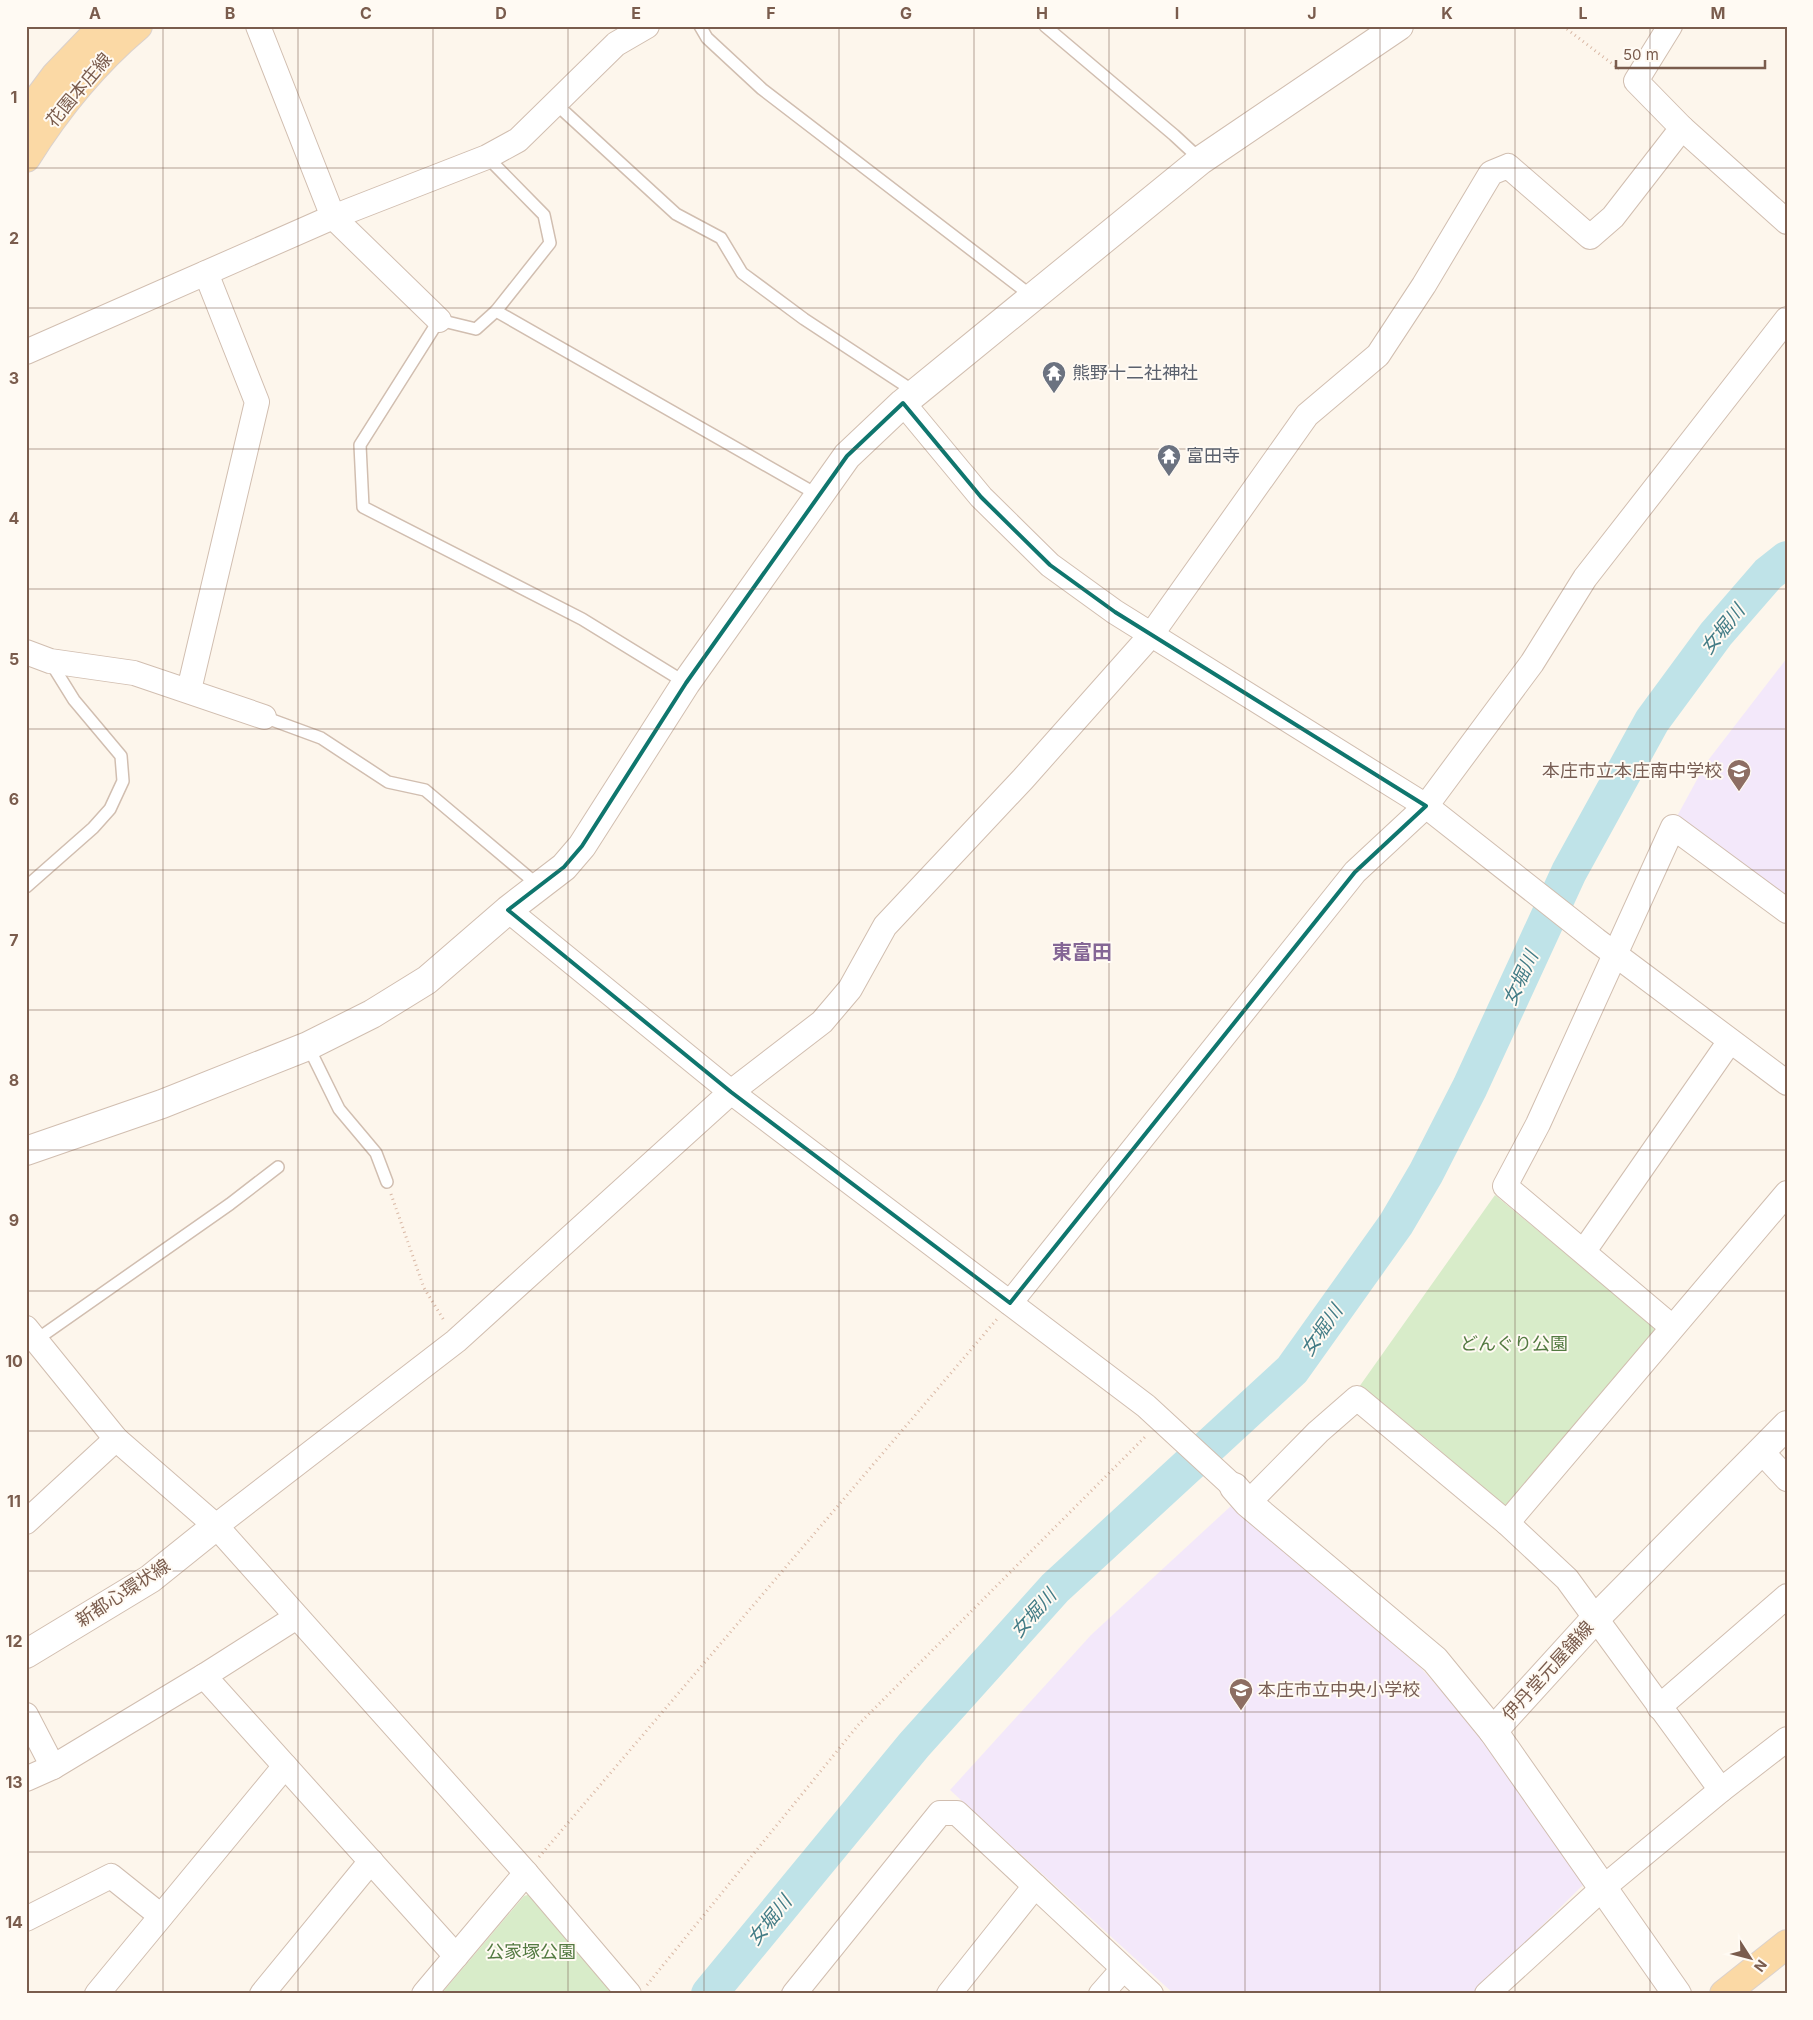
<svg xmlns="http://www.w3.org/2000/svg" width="1813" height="2020" font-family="Inter,'Noto Sans JP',sans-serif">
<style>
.education{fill:#f3e8fa}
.green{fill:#d8ecc9}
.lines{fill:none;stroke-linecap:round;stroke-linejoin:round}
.river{stroke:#bfe3e8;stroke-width:36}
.service-casing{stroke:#d1beb0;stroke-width:14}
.minor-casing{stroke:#d1beb0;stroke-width:26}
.tertiary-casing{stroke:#d1beb0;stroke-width:30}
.primary-casing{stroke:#dad1cd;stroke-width:30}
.path{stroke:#d9b8a5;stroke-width:3;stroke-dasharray:1 4;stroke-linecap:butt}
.service{stroke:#fff;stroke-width:11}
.minor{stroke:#fff;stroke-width:24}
.tertiary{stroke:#fff;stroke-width:28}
.primary{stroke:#fbd9a5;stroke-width:28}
.marked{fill:none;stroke:#0f766e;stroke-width:4;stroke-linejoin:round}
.grid{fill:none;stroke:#7a5c4d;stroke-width:1;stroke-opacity:0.55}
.labels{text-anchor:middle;stroke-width:4;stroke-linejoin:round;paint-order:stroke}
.street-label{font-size:18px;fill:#7a5c4d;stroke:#fffaf3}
.worship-label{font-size:18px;fill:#5b616d;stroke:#fffaf3;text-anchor:start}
.education-label{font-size:18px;fill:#785e54;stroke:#fffaf3;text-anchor:end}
.park-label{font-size:18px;fill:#537a41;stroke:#fffaf3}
.water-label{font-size:19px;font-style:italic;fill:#437c86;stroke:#fffaf3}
.quarter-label{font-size:20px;font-weight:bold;fill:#846695;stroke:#fffaf3}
.neatline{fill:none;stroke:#7a5c4d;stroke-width:2}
.grid-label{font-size:16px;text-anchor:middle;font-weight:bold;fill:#7a5c4d}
</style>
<rect width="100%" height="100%" fill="#fdf6ec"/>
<!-- education -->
<g class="education">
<polygon points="1787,658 1787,903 1675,820 1706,763"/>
<polygon points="1232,1505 1420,1667 1500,1756 1583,1885 1473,1994 1174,1994 950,1790 1091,1635"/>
</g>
<!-- green -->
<g class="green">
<polygon points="1495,1195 1653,1326 1655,1334 1506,1508 1428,1440 1359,1387"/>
<polygon points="534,1893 619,1994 442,1993 524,1896"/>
</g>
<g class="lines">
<!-- river -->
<polyline class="river" points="709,1994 914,1745 1055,1588 1292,1370 1396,1224 1426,1173 1470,1087 1569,872 1652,721 1716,634 1768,574 1787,559"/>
<!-- service casing -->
<g class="service-casing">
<g id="service">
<polyline points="700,26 707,38 762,89 1033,297"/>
<polyline points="1045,26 1174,135 1201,160"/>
<polyline points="556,104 676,214 721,238 742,273 804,319 915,392"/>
<polyline points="487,157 544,215 550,243 496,311"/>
<polyline points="686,683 582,619 363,507 360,445 439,320 476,329 496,311 818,495"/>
<polyline points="264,717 321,738 388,782 425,790 539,886"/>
<polyline points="26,887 93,828 110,809 123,781 121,756 74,700 51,663"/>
<polyline points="308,1046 339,1109 376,1153 387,1182"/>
<polyline points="36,1340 230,1204 278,1167"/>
</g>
</g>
<!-- minor casing -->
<g class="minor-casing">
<g id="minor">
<polyline points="258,26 333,217 439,320"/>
<polyline points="1682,128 1787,222"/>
<polyline points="26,352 333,217 487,157 518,140 616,44 647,26"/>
<polyline points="903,403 981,497 1050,565 1115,612 1426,806 1596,940 1787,1083"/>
<polyline points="26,652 50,661 134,673 264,717"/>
<polyline points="189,690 257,402 206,273"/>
<polyline points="508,910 731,1092 1146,1406 1234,1487"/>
<polyline points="1584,1251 1730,1041"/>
<polyline points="1010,1303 1355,872 1426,806 1532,663 1585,578 1787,319"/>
<polyline points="1672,1327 1505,1186 1538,1124 1673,827 1787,911"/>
<polyline points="26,1328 116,1439 216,1526 526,1873 629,1994"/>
<polyline points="1761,1451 1787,1479"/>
<polyline points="1248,1503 1318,1432 1357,1398 1507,1523 1567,1579 1721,1790"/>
<polyline points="26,1522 116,1439"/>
<polyline points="1507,1523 1787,1193"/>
<polyline points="216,1526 456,1341 731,1092 822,1022 850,989 885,926 1023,779 1151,635 1307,415 1378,355 1424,285 1491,173 1508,166 1590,237 1613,217 1682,128 1636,81 1670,26"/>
<polyline points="204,1676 456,1956"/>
<polyline points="1659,1707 1787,1596"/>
<polyline points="26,1715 53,1767"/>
<polyline points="26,1779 53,1767 204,1676 295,1618"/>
<polyline points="26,1919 111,1876 161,1916"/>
<polyline points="97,1994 285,1766"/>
<polyline points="262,1994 371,1861"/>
<polyline points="424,1994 526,1873"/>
<polyline points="794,1994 940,1813 957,1813 1151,1994"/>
<polyline points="949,1994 1035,1886"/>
<polyline points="1101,1994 1123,1969"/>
<polyline points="1487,1994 1604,1887 1721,1790 1787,1739"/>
</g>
</g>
<!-- tertiary casing -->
<g class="tertiary-casing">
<g id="tertiary">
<polyline points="26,1151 162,1104 308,1046 372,1014 427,980 508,910 564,867 582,846 686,683 847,456 903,403 1201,160 1399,26"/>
<polyline points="1234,1487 1248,1503 1435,1660 1493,1731 1677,1994"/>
<polyline points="26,1654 150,1579 216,1526"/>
<polyline points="1493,1731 1595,1619 1787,1425"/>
</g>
</g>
<!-- primary casing -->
<g class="primary-casing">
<g id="primary">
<polyline points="26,115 55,76 103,26"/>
<path d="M26,158C56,110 94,63 138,26"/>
<polyline points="1724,1994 1787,1944"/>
</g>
</g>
<!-- path -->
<g class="path">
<polyline points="1563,26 1619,69"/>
<polyline points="391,1194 424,1288 445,1322"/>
<polyline points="539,1857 997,1319"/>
<polyline points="647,1985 859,1724 1147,1435"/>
</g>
<!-- service -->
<use href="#service" class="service"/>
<!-- minor -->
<use href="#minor" class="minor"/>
<!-- tertiary -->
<use href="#tertiary" class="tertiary"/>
<!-- primary -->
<use href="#primary" class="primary"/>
</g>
<!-- marked area -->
<path class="marked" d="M903,403L981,497L1050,565L1115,612L1426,806L1355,872L1010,1303L731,1092L508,910L564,867L582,846L686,683L847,456Z"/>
<!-- grid -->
<path class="grid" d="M163,26V1994M298,26V1994M433,26V1994M568,26V1994M704,26V1994M839,26V1994M974,26V1994M1109,26V1994M1245,26V1994M1380,26V1994M1515,26V1994M1650,26V1994M26,168H1787M26,308H1787M26,449H1787M26,589H1787M26,729H1787M26,870H1787M26,1010H1787M26,1150H1787M26,1291H1787M26,1431H1787M26,1571H1787M26,1712H1787M26,1852H1787"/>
<!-- icons -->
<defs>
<g id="temple-pin" transform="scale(1.25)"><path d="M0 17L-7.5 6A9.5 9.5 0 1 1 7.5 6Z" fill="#6b7280" stroke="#fffaf3"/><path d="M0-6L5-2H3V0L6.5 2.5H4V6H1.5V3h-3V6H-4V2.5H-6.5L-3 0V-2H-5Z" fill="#fff"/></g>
<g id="school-pin" transform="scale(1.25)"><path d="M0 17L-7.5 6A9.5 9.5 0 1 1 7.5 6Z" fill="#8d6e63" stroke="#fffaf3"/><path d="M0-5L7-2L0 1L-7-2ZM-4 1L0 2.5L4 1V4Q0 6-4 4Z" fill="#fff"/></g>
</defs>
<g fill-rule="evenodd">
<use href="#temple-pin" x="1054" y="373"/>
<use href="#temple-pin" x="1169" y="456"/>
<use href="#school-pin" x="1739" y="771"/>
<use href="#school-pin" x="1241" y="1690"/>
</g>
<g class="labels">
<!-- street labels -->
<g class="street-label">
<text transform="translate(79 90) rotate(-50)" y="6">花園本庄線</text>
<text transform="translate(123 1593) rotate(-33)" y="6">新都心環状線</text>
<text transform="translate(1548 1671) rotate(-48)" y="6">伊丹堂元屋舗線</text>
</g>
<!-- worship labels -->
<g class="worship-label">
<text x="1072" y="379">熊野十二社神社</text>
<text x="1186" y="462">富田寺</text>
</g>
<!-- education labels -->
<g class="education-label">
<text x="1722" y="777">本庄市立本庄南中学校</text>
<text x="1258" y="1696" text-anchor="start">本庄市立中央小学校</text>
</g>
<!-- park labels -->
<g class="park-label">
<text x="1514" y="1350">どんぐり公園</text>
<text x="531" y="1958">公家塚公園</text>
</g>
<!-- water labels -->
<g class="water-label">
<text transform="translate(1722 629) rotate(-51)" y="7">女堀川</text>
<text transform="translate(1520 978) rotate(-65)" y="7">女堀川</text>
<text transform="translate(1321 1330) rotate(-55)" y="7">女堀川</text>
<text transform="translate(1033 1613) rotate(-48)" y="7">女堀川</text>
<text transform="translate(769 1920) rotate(-51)" y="7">女堀川</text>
</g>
<!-- quarter labels -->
<g class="quarter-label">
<text x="1082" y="959">東富田</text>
</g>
</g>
<!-- border -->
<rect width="1813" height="2020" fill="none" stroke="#fffaf3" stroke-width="55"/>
<!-- north arrow -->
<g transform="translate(1750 1958) rotate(126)" stroke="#fffaf3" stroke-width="4" paint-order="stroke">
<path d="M0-4L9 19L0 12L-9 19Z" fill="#7a5c4d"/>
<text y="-8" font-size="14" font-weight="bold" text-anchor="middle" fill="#7a5c4d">N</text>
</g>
<!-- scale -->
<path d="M1616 60v8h149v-8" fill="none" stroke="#7a5c4d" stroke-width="2.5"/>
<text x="1623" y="60" font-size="15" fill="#7a5c4d" stroke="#fffaf3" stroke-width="4" paint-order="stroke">50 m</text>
<rect x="28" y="28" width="1758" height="1964" class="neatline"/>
<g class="grid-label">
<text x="95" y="19">A</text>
<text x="230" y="19">B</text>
<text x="366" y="19">C</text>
<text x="501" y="19">D</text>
<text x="636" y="19">E</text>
<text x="771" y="19">F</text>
<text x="906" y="19">G</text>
<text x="1042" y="19">H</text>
<text x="1177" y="19">I</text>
<text x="1312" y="19">J</text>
<text x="1447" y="19">K</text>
<text x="1583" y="19">L</text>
<text x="1718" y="19">M</text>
<text x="14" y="103">1</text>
<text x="14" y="244">2</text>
<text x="14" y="384">3</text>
<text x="14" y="524">4</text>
<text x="14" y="665">5</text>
<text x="14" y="805">6</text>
<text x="14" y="946">7</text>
<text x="14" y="1086">8</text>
<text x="14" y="1226">9</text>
<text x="14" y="1367">10</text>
<text x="14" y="1507">11</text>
<text x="14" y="1647">12</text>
<text x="14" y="1788">13</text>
<text x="14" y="1928">14</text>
</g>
</svg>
